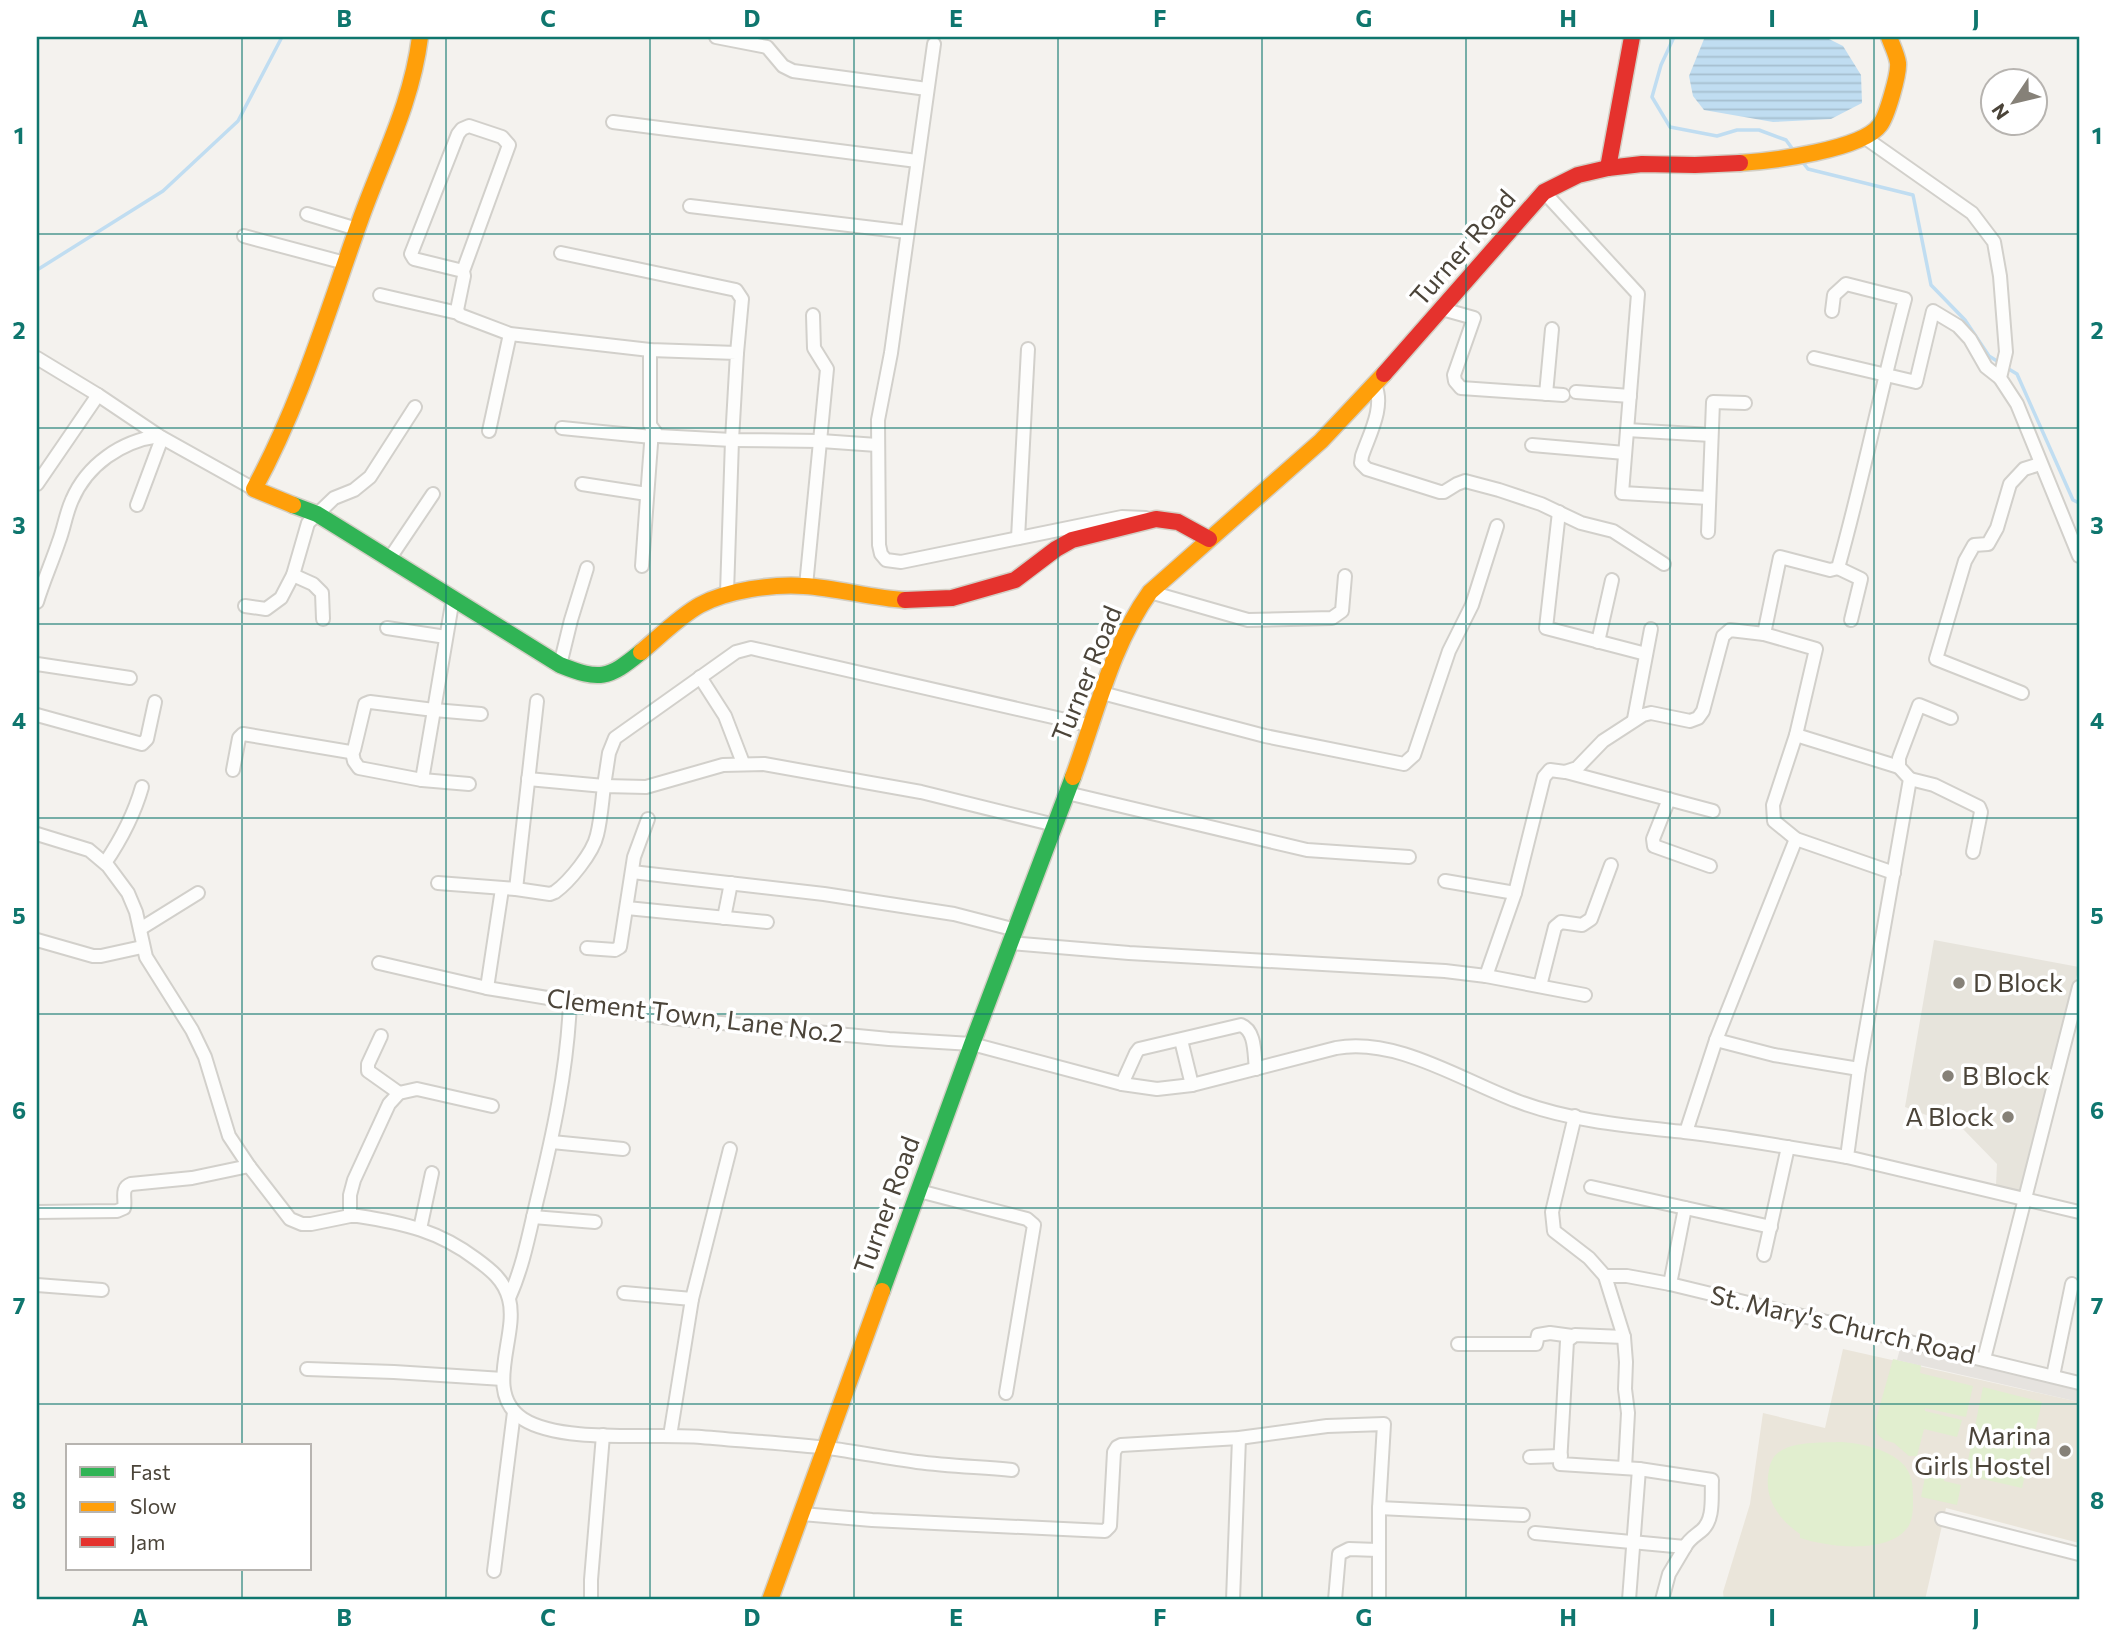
<svg xmlns="http://www.w3.org/2000/svg" width="2116" height="1637" font-family="Commissioner,sans-serif">
<style>
.residential{fill:#e7e4dc}
.education{fill:#eae5da}
.grass{fill:#e1eecf}
.parking{fill:#e6e3df}
.water{fill:url(#water-rules)}
.lines{fill:none;stroke-linecap:round;stroke-linejoin:round}
.stream{stroke:#c0ddf1;stroke-width:3.5}
.street-casing{stroke:#d2d0cb;stroke-width:16}
.fast-casing{stroke:#d3cfc5;stroke-width:19}
.slow-casing{stroke:#d3cfc5;stroke-width:19}
.jam-casing{stroke:#d3cfc5;stroke-width:19}
.street{stroke:#fdfdfc;stroke-width:12}
.fast{stroke:#30b455;stroke-width:16}
.slow{stroke:#ff9f0a;stroke-width:16}
.jam{stroke:#e5322d;stroke-width:16}
.grid{fill:none;stroke:#0f766e;stroke-width:2;stroke-opacity:0.55}
.poi-dot{fill:#868178;stroke:#fff;stroke-width:2.5}
.labels{text-anchor:middle;stroke-width:7;stroke-linejoin:round;paint-order:stroke}
.street-label{font-size:26px;fill:#4b4439;stroke:#fff}
.poi-label{font-size:26px;fill:#4b4439;stroke:#fff;text-anchor:start}
.neatline{fill:none;stroke:#0f766e;stroke-width:2.5}
.grid-label{font-size:23px;text-anchor:middle;font-weight:bold;fill:#0f766e}
</style>
<defs>
<pattern id="water-rules" width="6" height="5" patternUnits="userSpaceOnUse" patternTransform="scale(1.75)"><rect width="6" height="5" fill="#c0ddf1"/><path d="M0 2.5h6" fill="none" stroke="#a6bfcf"/></pattern>
</defs>
<rect width="100%" height="100%" fill="#f4f2ee"/>
<!-- residential -->
<polygon class="residential" points="1934,940 2079,967 2021,1191 1996,1185 1997,1164 1963,1129 1905,1107"/>
<!-- education -->
<polygon class="education" points="1843,1349 2079,1402 2079,1543 1946,1508 1925,1600 1724,1600 1723,1592 1750,1504 1763,1413 1825,1428"/>
<!-- grass -->
<g class="grass">
<polygon points="1893,1359 1921,1365 1920,1373 1973,1386 1966,1417 1925,1408 1925,1411 1962,1420 1957,1437 1924,1429 1917,1456 1909,1456 1894,1443 1884,1440 1877,1434 1875,1423"/>
<polygon points="1983,1387 2042,1402 2022,1488 1965,1475"/>
<path d="M1838,1442C1859,1442 1900,1451 1909,1473C1913,1481 1913,1492 1913,1500C1913,1509 1913,1519 1908,1527C1888,1555 1828,1547 1800,1538V1534C1778,1519 1763,1497 1769,1470C1770,1463 1773,1456 1779,1452C1795,1441 1820,1443 1838,1442Z"/>
<polygon points="1929,1457 1948,1461 1944,1481 1961,1485 1957,1505 1921,1497"/>
</g>
<!-- parking -->
<polygon class="parking" points="1901,1345 2079,1391 2079,1402 1897,1360"/>
<!-- water -->
<polygon class="water" points="1706,37 1825,37 1843,46 1861,75 1862,103 1831,119 1773,122 1704,110 1693,96 1689,76 1704,39"/>
<g class="lines">
<!-- stream -->
<g class="stream">
<polyline points="1674,37 1661,65 1652,97 1670,127 1717,136 1737,130 1759,130 1786,140 1794,151"/>
<polyline points="1801,160 1808,169 1913,195 1931,285 1965,320 1989,356 2000,363"/>
<polyline points="37,270 163,191 238,121 282,37"/>
<polyline points="2007,368 2017,374 2073,500 2079,503"/>
</g>
<!-- street casing -->
<g class="street-casing">
<g id="street">
<polyline points="716,37 767,47 783,66 793,71 927,89"/>
<polyline points="934,44 891,353 878,420 879,545 881,554 886,560 901,562 1122,517 1146,518"/>
<polyline points="613,122 917,161"/>
<polyline points="1864,137 1972,213 1994,242 2000,276 2006,352 2000,378 2017,404 2079,556"/>
<polyline points="1544,192 1638,294 1622,493 1709,498"/>
<polyline points="690,206 907,232"/>
<polyline points="307,214 357,229"/>
<polyline points="244,236 345,263"/>
<polyline points="561,253 736,290 742,299 737,353"/>
<polyline points="463,271 509,145 502,137 469,126 462,129 458,134 411,254 414,259 463,271 464,276 457,310 460,315 510,334 650,350 737,353 732,440 727,593"/>
<polyline points="380,295 458,313"/>
<polyline points="1442,309 1474,318 1454,375 1455,381 1461,388 1563,395"/>
<polyline points="650,350 650,425 658,436 732,440 821,441 877,445"/>
<polyline points="37,358 98,395 159,436 254,489"/>
<polyline points="1814,358 1916,382 1933,311 1958,326 1970,339 1986,367 2000,378"/>
<path d="M1375,385C1385,407 1369,435 1362,456L1361,463L1367,469L1440,492H1444L1457,484L1465,481L1499,490L1541,504L1581,523L1613,531L1664,564"/>
<polyline points="1576,392 1630,396"/>
<polyline points="1546,394 1552,329"/>
<polyline points="562,428 652,437"/>
<polyline points="1627,430 1711,435"/>
<polyline points="489,431 510,334"/>
<polyline points="1532,445 1625,453"/>
<polyline points="37,484 98,395"/>
<polyline points="582,484 647,494"/>
<polyline points="137,505 162,438"/>
<polyline points="1559,512 1546,628 1646,654"/>
<polyline points="1708,532 1713,402 1745,403"/>
<polyline points="1018,538 1028,349"/>
<polyline points="390,558 433,494"/>
<polyline points="642,566 652,430"/>
<polyline points="1838,568 1861,579 1851,620"/>
<polyline points="293,575 313,584 322,593 323,619"/>
<polyline points="806,586 827,369 814,348 813,315"/>
<polyline points="1150,592 1248,620 1332,618 1342,611 1345,576"/>
<path d="M37,602C43,582 52,562 59,541C64,528 66,513 72,500C87,465 121,441 159,436"/>
<polyline points="245,606 266,609 281,598 293,575 308,523 334,498 354,490 370,477 415,407"/>
<polyline points="387,628 446,637"/>
<path d="M1764,634L1780,557L1830,570L1838,568C1863,479 1881,388 1905,299L1846,284L1834,295L1832,311"/>
<polyline points="1598,642 1612,580"/>
<polyline points="37,664 130,678"/>
<polyline points="560,665 571,620 587,568"/>
<polyline points="700,677 725,716 743,763"/>
<polyline points="1102,693 1265,736 1404,764 1414,755 1449,651 1472,605 1497,526"/>
<polyline points="2022,693 1936,659 1965,561 1974,545 1988,544 1997,528 2010,484 2024,469 2040,464"/>
<polyline points="37,715 142,744 147,739 155,702"/>
<polyline points="1951,718 1919,705 1899,758 1899,767 1910,779 1859,1069 1847,1157 2079,1212"/>
<polyline points="1634,719 1651,629"/>
<polyline points="1796,735 1899,767"/>
<polyline points="352,752 354,761 359,768 422,780 469,784"/>
<polyline points="233,770 239,738 243,734 350,752 354,750 365,704 370,702 434,710 453,598"/>
<polyline points="1566,772 1713,811"/>
<polyline points="528,779 604,786 609,753 615,738 736,652 751,648 1092,726"/>
<polyline points="1910,779 1934,785 1979,807 1981,812 1973,852"/>
<polyline points="422,780 434,710 481,714"/>
<polyline points="1067,793 1307,850 1409,857"/>
<polyline points="1669,799 1653,839 1654,846 1710,866"/>
<path d="M37,834L89,850L108,866L128,893L136,912L146,957L192,1030L205,1057L229,1136L249,1166L290,1219L302,1224H311L350,1216H358C404,1223 439,1231 476,1259C491,1270 504,1280 509,1299C519,1336 482,1392 523,1419C562,1444 653,1433 701,1437C743,1441 786,1443 828,1448C857,1452 887,1458 917,1462C948,1466 980,1467 1012,1470"/>
<path d="M105,863C122,838 134,815 142,787"/>
<polyline points="632,872 824,894 954,914 1016,930"/>
<polyline points="1445,881 1515,893"/>
<path d="M438,883L516,889L550,894L555,892C569,882 593,853 597,835C601,819 602,802 604,786L646,787L723,765L764,764L921,792L1055,825"/>
<polyline points="516,889 537,701"/>
<polyline points="627,908 767,922"/>
<polyline points="724,918 731,883"/>
<polyline points="140,929 198,893"/>
<polyline points="37,940 93,956 101,956 142,947"/>
<polyline points="1011,943 1129,953 1445,971 1486,976 1585,995"/>
<polyline points="587,948 615,950 620,947 634,857 648,819"/>
<path d="M379,963L487,988L669,1018L889,1039L972,1044L1122,1084L1157,1089L1192,1085L1336,1048C1396,1037 1461,1080 1517,1101C1569,1121 1628,1126 1684,1132C1738,1138 1793,1148 1847,1157"/>
<polyline points="1486,976 1515,893 1544,777 1550,770 1565,772 1577,768 1603,741 1643,715 1651,713 1690,721 1698,718 1703,711 1723,636 1730,630 1764,634 1816,649 1796,735 1773,805 1774,821 1796,839 1894,873"/>
<polyline points="1540,986 1555,927 1561,922 1582,925 1591,919 1611,865"/>
<polyline points="487,988 502,889"/>
<polyline points="381,1036 368,1064 368,1071 399,1093"/>
<polyline points="1181,1040 1192,1085"/>
<polyline points="1716,1040 1774,1055 1859,1069"/>
<path d="M1122,1084L1136,1053L1139,1049L1241,1025C1256,1031 1254,1054 1256,1069"/>
<polyline points="1575,1116 1552,1212 1554,1231 1589,1258 1605,1276 1624,1337 1626,1362 1625,1389 1628,1413 1625,1468"/>
<polyline points="1686,1132 1716,1040 1796,839"/>
<polyline points="552,1142 623,1149"/>
<polyline points="1591,1187 1771,1227"/>
<polyline points="919,1191 1027,1219 1034,1225 1006,1393"/>
<path d="M37,1212L117,1211L124,1208C126,1199 120,1188 131,1184L192,1178L249,1166"/>
<polyline points="350,1216 350,1195 354,1180 389,1104 399,1093 417,1089 492,1106"/>
<polyline points="533,1217 595,1222"/>
<polyline points="420,1229 432,1173"/>
<polyline points="1764,1255 1788,1147"/>
<polyline points="1605,1276 1627,1276 1670,1284 2079,1383"/>
<polyline points="1670,1284 1685,1208"/>
<polyline points="37,1285 102,1290"/>
<polyline points="624,1293 692,1299"/>
<path d="M509,1298C523,1267 529,1234 537,1200C553,1135 567,1071 570,1003"/>
<polyline points="1458,1344 1536,1344 1538,1335 1550,1333 1572,1336"/>
<polyline points="1984,1359 2079,987"/>
<polyline points="307,1369 394,1372 503,1379"/>
<polyline points="2053,1376 2072,1284"/>
<polyline points="670,1436 692,1299 730,1149"/>
<polyline points="1530,1457 1561,1456"/>
<polyline points="1379,1508 1523,1515"/>
<polyline points="802,1514 872,1520 1105,1531 1110,1526 1114,1452 1117,1447 1121,1445 1239,1438 1327,1426 1384,1424 1379,1508 1379,1600"/>
<polyline points="1942,1519 2079,1554"/>
<path d="M1535,1533L1685,1547C1689,1539 1695,1536 1701,1531C1715,1520 1711,1496 1712,1480L1639,1469L1560,1464L1567,1341L1575,1335L1624,1337"/>
<polyline points="494,1571 514,1412"/>
<polyline points="591,1600 591,1580 603,1435"/>
<polyline points="1233,1600 1239,1438"/>
<polyline points="1335,1600 1339,1554 1349,1549 1378,1550"/>
<polyline points="1629,1600 1639,1469"/>
<polyline points="1662,1600 1669,1574 1685,1547"/>
</g>
</g>
<!-- fast casing -->
<g class="fast-casing">
<g id="fast">
<path d="M293,505L317,514L560,665C600,681 608,679 641,652"/>
<polyline points="882,1291 972,1044 1073,777"/>
</g>
</g>
<!-- slow casing -->
<g class="slow-casing">
<g id="slow">
<path d="M1740,163C1771,161 1862,150 1880,125C1887,116 1899,74 1898,63C1897,55 1892,45 1889,37"/>
<path d="M293,505L254,489C301,403 328,310 361,218C383,157 412,102 420,37"/>
<path d="M641,652C659,637 680,616 700,605C728,590 772,584 804,586C838,588 871,598 905,600"/>
<path d="M1073,777C1096,715 1111,646 1150,592L1321,441L1384,374"/>
<polyline points="770,1600 882,1291"/>
</g>
</g>
<!-- jam casing -->
<g class="jam-casing">
<g id="jam">
<polyline points="1608,168 1632,37"/>
<polyline points="1384,374 1544,192 1578,175 1608,168 1642,164 1695,165 1740,163"/>
<polyline points="905,600 952,598 1015,580 1056,549 1072,540 1156,519 1178,522 1209,539"/>
</g>
</g>
<!-- street -->
<use href="#street" class="street"/>
<!-- fast -->
<use href="#fast" class="fast"/>
<!-- slow -->
<use href="#slow" class="slow"/>
<!-- jam -->
<use href="#jam" class="jam"/>
</g>
<!-- grid -->
<path class="grid" d="M242,37V1446M446,37V1600M650,37V1600M854,37V1600M1058,37V1600M1262,37V1600M1466,37V1600M1670,37V1600M1874,37V1600M37,234H2079M37,428H2079M37,624H2079M37,818H2079M37,1014H2079M37,1208H2079M37,1404H2079M242,1569V1600"/>
<!-- markers -->
<g class="poi-dot">
<circle cx="1959" cy="983" r="7"/>
<circle cx="1948" cy="1076" r="7"/>
<circle cx="2008" cy="1117" r="7"/>
<circle cx="2065" cy="1451" r="7"/>
</g>
<g class="labels">
<!-- street labels -->
<g class="street-label">
<text transform="translate(1463 248) rotate(-49)" y="9">Turner Road</text>
<text transform="translate(1087 674) rotate(-68)" y="9">Turner Road</text>
<text transform="translate(695 1016) rotate(7)" y="9">Clement Town, Lane No.2</text>
<text transform="translate(887 1205) rotate(-70)" y="9">Turner Road</text>
<text transform="translate(1843 1325) rotate(13)" y="9">St. Mary's Church Road</text>
</g>
<!-- poi labels -->
<g class="poi-label">
<text x="1973" y="992">D Block</text>
<text x="1962" y="1085">B Block</text>
<text x="1994" y="1126" text-anchor="end">A Block</text>
<text x="2051" y="1445" text-anchor="end">Marina<tspan x="2051" dy="30">Girls Hostel</tspan></text>
</g>
</g>
<!-- border -->
<rect width="2116" height="1637" fill="none" stroke="#ffffff" stroke-width="77"/>
<!-- legend -->
<rect x="66" y="1444" width="245" height="126" fill="#ffffff" stroke="#b7b4b0" stroke-width="2"/>
<rect x="80" y="1467" width="35" height="10" fill="#30b455" stroke="#b7b4b0" stroke-width="2"/>
<text x="130" y="1480" font-size="21" fill="#4b4439">Fast</text>
<rect x="80" y="1502" width="35" height="10" fill="#ff9f0a" stroke="#b7b4b0" stroke-width="2"/>
<text x="130" y="1514" font-size="21" fill="#4b4439">Slow</text>
<rect x="80" y="1537" width="35" height="10" fill="#e5322d" stroke="#b7b4b0" stroke-width="2"/>
<text x="130" y="1550" font-size="21" fill="#4b4439">Jam</text>
<!-- north arrow -->
<g transform="translate(2014 102) rotate(235)"><circle r="33" fill="#ffffff" stroke="#b7b4b0" stroke-width="2"/>
<path d="M0-5L12 26L0 18L-12 26Z" fill="#868178"/>
<text y="-10" font-size="19" font-weight="bold" text-anchor="middle" fill="#4b4439">N</text>
</g>
<rect x="38" y="38" width="2040" height="1560" class="neatline"/>
<g class="grid-label">
<text x="140" y="27">A</text>
<text x="344" y="27">B</text>
<text x="548" y="27">C</text>
<text x="752" y="27">D</text>
<text x="956" y="27">E</text>
<text x="1160" y="27">F</text>
<text x="1364" y="27">G</text>
<text x="1568" y="27">H</text>
<text x="1772" y="27">I</text>
<text x="1976" y="27">J</text>
<text x="19" y="144">1</text>
<text x="2097" y="144">1</text>
<text x="19" y="339">2</text>
<text x="2097" y="339">2</text>
<text x="19" y="534">3</text>
<text x="2097" y="534">3</text>
<text x="19" y="729">4</text>
<text x="2097" y="729">4</text>
<text x="19" y="924">5</text>
<text x="2097" y="924">5</text>
<text x="19" y="1119">6</text>
<text x="2097" y="1119">6</text>
<text x="19" y="1314">7</text>
<text x="2097" y="1314">7</text>
<text x="19" y="1509">8</text>
<text x="2097" y="1509">8</text>
<text x="140" y="1626">A</text>
<text x="344" y="1626">B</text>
<text x="548" y="1626">C</text>
<text x="752" y="1626">D</text>
<text x="956" y="1626">E</text>
<text x="1160" y="1626">F</text>
<text x="1364" y="1626">G</text>
<text x="1568" y="1626">H</text>
<text x="1772" y="1626">I</text>
<text x="1976" y="1626">J</text>
</g>
</svg>
